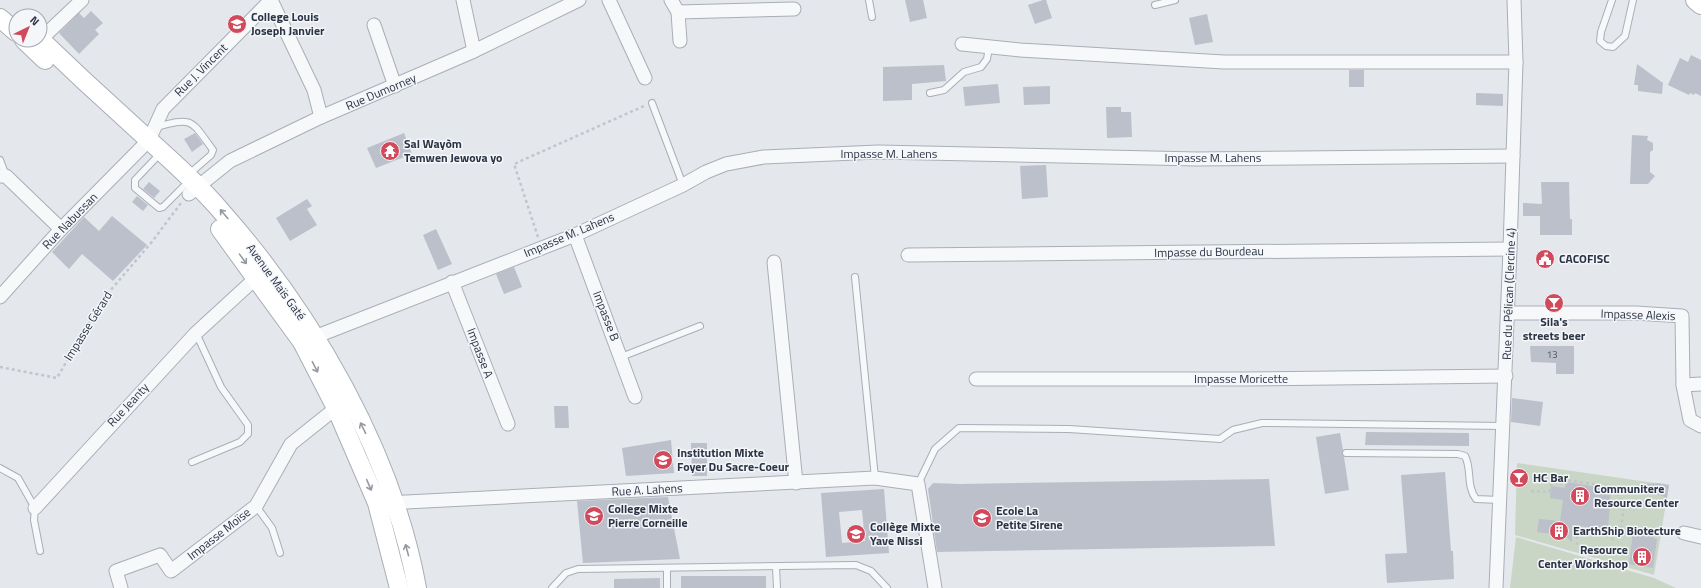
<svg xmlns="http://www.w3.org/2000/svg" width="1701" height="588" font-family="'Titillium Web',sans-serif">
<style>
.green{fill:#c9d6c5}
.building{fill:#bbc0ca;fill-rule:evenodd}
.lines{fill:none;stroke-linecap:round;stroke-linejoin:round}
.lane-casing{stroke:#a9aeb7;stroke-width:8}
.street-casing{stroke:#a9aeb7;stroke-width:15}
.secondary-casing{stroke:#a9aeb7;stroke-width:20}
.path{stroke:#c2c5cb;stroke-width:2.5;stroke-dasharray:3 3;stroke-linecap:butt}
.lane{stroke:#f7f8fa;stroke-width:6}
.street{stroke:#f7f8fa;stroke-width:13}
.secondary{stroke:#fff;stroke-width:18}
.oneway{stroke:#959aa2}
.labels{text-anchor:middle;stroke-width:3;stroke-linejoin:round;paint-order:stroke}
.number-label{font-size:10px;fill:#4f5766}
.poi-label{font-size:12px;font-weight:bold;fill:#2b3445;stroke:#f4f6f9;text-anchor:start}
.street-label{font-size:12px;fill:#2b3445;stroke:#f4f6f9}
</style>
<rect width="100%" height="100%" fill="#e4e7ec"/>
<!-- green -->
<g class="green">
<polygon points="1517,463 1669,485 1654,575 1515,535"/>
<polygon points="1516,537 1654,578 1676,588 1510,588"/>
</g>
<!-- building -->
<g class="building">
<polygon points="905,0 923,0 927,18 910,22"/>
<polygon points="1043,0 1046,0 1052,18 1035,24 1028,5"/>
<polygon points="91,11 103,23 95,30 99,34 79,54 59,33 79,13 84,18"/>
<polygon points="1207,14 1213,42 1195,45 1189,18"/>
<polygon points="1691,55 1701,60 1701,96 1695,93 1694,95 1690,93 1689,95 1668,85 1680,58 1688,62"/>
<polygon points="1637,64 1663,83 1662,94 1638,91 1638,85 1634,85"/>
<polygon points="944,65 946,81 912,84 912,100 883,101 883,67"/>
<rect x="1349" y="70" width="15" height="17"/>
<polygon points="998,84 1000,103 965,106 963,87"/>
<polygon points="1050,86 1050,104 1024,105 1023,87"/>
<polygon points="1476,93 1503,94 1503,106 1476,105"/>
<polygon points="1106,107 1121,107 1121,112 1131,112 1132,137 1107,138"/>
<polygon points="195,133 203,144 192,152 184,139"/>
<polygon points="404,133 412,154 376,168 367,148"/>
<polygon points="1632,135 1648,136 1647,140 1653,143 1653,150 1650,152 1650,172 1655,176 1648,184 1630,184"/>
<polygon points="1046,165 1048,197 1022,199 1020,166"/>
<polygon points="149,182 160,191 154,198 143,189"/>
<polygon points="1541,182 1569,182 1570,219 1572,219 1572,235 1540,235 1540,216 1523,216 1523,203 1542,204"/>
<polygon points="137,196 148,205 143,211 132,202"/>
<polygon points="307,199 312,206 307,209 317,225 290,241 276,218"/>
<polygon points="112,216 147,245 113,281 82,254 69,269 52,252 84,217 99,231"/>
<polygon points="436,229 452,264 438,270 423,235"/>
<polygon points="514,267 522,287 504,294 496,274"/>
<polygon points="1530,346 1574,346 1574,374 1556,374 1556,363 1531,362"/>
<polygon points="1512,398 1543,402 1540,426 1511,422"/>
<polygon points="554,406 568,406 569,428 555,428"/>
<polygon points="1366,432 1469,433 1469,446 1365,445"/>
<polygon points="1340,433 1343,450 1342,453 1344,457 1349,490 1325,494 1316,437"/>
<polygon points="671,440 674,473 626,476 622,448"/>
<polygon points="691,443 707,443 707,476 692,476"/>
<polygon points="1445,472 1451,551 1453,551 1454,579 1387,583 1385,554 1407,553 1401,475"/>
<polygon points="1269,479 1275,546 937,552 928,489 933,483 960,484"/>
<polygon points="1566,482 1611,489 1608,530 1572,525 1572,542 1564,535 1559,537 1553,534 1537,532 1539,519 1560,521 1563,500 1550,498 1551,486 1565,488"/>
<polygon points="1658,483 1669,485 1667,498 1636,485"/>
<path d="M884,489L889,553L826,557L821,493ZM862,510L865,541L842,543L839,512Z"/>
<polygon points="668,497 680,559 583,563 577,501"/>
<polygon points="1633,532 1654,534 1653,538 1657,539 1653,568 1629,564"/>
<rect x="681" y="576" width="85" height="12"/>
<polygon points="660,578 660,588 614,588 614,579"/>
</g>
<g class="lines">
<!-- lane casing -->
<g class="lane-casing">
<g id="lane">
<polyline points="869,0 872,17"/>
<polyline points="1612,0 1601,32 1600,41 1606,46 1613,47 1625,36 1633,0"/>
<polyline points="1155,5 1175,0"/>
<polyline points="930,93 944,90 964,72 981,67 987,59 989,47"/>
<polyline points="652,103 683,185"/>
<path d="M156,127C194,117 190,119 213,150L211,155L188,175"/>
<polyline points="155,159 135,180 135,188 159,208 163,207 183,187"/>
<polyline points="0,160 6,176"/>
<polyline points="855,277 875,478"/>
<polyline points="621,357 700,326"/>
<path d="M1346,453L1458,454L1465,456C1472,469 1466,486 1476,499L1500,500"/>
<polyline points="192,462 240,442 248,434 248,425 221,387 196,333"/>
<polyline points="0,468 18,478 35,508 34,520 40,551"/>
<polyline points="918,484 935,449 959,428 1069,429 1220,439 1233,430 1262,423 1503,426"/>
<polyline points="256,506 272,528 280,553"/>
<polyline points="776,567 777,588"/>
<polyline points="667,568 667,588"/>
<polyline points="552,588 566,573 578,569 856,565 871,571 887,588"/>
</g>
</g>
<!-- street casing -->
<g class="street-casing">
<g id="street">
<polyline points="271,0 314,90 321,117"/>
<polyline points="463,0 474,51"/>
<polyline points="609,0 645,78"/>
<polyline points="671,0 678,12 680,41"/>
<polyline points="678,12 794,9"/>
<polyline points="374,25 395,86"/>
<polyline points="40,40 82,0"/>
<polyline points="962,44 1020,50 1224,62 1516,62"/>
<polyline points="0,176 6,176 61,229"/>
<polyline points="189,194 230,161 321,117 474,51 579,0"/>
<polyline points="575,235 635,397"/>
<polyline points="908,255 1510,249"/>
<polyline points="774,262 796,483"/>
<polyline points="452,282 508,424"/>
<polyline points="0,297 61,229 149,140 163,109 271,0"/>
<polyline points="1508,313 1636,313 1682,316 1683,385 1701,384"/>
<polyline points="307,340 575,235 683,185 706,172 726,164 764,157 878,152 1197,159 1513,156"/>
<polyline points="976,379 1244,379 1506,376"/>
<polyline points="1683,385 1690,420 1701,426"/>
<polyline points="386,503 875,478 918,484 935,588"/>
<polyline points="35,508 196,333 257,277"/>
<polyline points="1684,533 1701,537"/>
<polyline points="121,588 116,571 160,555 171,571 256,506 291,444 336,408"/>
<polyline points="1496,588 1510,249 1516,62 1514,0"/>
</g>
</g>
<!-- secondary casing -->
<g class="secondary-casing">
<g id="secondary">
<polyline points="1695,0 1701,5"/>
<polyline points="0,18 16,32"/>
<path d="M40,39C69,67 98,94 128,121C159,150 193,178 221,211C312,314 392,451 417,588"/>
<polyline points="24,40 45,60"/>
<polyline points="220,229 302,342 336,408 377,503 399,588"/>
</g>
</g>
<!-- path -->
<g class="path">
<polyline points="538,237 514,164 644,106"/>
<polyline points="0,367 57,378 103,299 151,243 181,203"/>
<polyline points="1531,491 1549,492 1552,482 1564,484 1565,480 1613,487 1612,492 1661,494"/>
<polyline points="1617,493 1624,504 1634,510"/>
<polyline points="1611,539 1620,537 1624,504"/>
<polyline points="1577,545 1577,530"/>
</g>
<!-- lane -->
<use href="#lane" class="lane"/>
<!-- street -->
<use href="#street" class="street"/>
<!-- secondary -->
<use href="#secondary" class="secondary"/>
</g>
<!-- one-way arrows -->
<defs><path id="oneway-shaft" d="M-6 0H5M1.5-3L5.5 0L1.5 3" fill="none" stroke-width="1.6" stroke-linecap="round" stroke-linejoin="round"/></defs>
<g class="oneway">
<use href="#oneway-shaft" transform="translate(224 214) rotate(-130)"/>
<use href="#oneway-shaft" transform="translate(243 259) rotate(54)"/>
<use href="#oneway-shaft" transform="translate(315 367) rotate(63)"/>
<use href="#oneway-shaft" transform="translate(363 428) rotate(-116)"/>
<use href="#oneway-shaft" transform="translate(369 485) rotate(67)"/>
<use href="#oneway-shaft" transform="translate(407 550) rotate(-105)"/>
</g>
<!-- icons -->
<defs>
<g id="school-disc" transform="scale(1)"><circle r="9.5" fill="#d1495b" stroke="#f4f6f9"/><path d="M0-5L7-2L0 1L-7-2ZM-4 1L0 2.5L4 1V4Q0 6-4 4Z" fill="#fff"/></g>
<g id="temple-disc" transform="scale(1)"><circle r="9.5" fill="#d1495b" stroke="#f4f6f9"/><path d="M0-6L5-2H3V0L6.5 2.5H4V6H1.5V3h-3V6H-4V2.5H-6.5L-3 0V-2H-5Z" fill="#fff"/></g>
<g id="civic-disc" transform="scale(1)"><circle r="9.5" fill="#d1495b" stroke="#f4f6f9"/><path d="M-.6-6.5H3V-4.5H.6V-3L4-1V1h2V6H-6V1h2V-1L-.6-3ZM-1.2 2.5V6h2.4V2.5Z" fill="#fff"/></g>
<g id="bar-disc" transform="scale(1)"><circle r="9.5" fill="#d1495b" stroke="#f4f6f9"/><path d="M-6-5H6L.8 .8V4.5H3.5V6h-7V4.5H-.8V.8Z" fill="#fff"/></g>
<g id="building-disc" transform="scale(1)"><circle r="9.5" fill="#d1495b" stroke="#f4f6f9"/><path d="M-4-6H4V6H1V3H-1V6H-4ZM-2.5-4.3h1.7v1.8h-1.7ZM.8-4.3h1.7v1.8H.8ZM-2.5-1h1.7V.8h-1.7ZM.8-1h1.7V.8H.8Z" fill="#fff"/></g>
</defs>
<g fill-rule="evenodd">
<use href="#school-disc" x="237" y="24"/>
<use href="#temple-disc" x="390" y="151"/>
<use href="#civic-disc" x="1545" y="259"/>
<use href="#bar-disc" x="1554" y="303"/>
<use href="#school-disc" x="663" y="460"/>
<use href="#bar-disc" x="1519" y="478"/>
<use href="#building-disc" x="1580" y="496"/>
<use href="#school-disc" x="594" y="516"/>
<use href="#school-disc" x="982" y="518"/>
<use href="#building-disc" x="1559" y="531"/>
<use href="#school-disc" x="856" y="534"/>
<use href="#building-disc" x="1642" y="557"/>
</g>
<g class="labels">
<!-- number labels -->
<g class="number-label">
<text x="1552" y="358">13</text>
</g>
<!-- poi labels -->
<g class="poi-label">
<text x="251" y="21">College Louis<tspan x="251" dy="14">Joseph Janvier</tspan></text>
<text x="404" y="148">Sal Wayòm<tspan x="404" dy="14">Temwen Jewova yo</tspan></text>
<text x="1559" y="263">CACOFISC</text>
<text x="1554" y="326" text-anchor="middle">Sila's<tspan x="1554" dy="14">streets beer</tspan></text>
<text x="677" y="457">Institution Mixte<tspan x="677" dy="14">Foyer Du Sacre-Coeur</tspan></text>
<text x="1533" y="482">HC Bar</text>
<text x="1594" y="493">Communitere<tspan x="1594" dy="14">Resource Center</tspan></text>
<text x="608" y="513">College Mixte<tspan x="608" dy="14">Pierre Corneille</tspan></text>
<text x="996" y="515">Ecole La<tspan x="996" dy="14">Petite Sirene</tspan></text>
<text x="870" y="531">Collège Mixte<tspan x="870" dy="14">Yave Nissi</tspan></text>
<text x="1573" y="535">EarthShip Biotecture</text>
<text x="1628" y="554" text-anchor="end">Resource<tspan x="1628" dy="14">Center Workshop</tspan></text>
</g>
<!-- street labels -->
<g class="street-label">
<text transform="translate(201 70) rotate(-45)" y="4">Rue J. Vincent</text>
<text transform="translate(381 92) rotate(-23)" y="4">Rue Dumorney</text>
<text x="889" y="158">Impasse M. Lahens</text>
<text x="1213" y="162">Impasse M. Lahens</text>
<text transform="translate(70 221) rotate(-46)" y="4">Rue Nabussan</text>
<text transform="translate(569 235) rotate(-23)" y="4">Impasse M. Lahens</text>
<text transform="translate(1209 252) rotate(-1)" y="4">Impasse du Bourdeau</text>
<text transform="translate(276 282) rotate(54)" y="4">Avenue Maïs Gaté</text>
<text transform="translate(1509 294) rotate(-88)" y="4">Rue du Pélican (Clercine 4)</text>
<text transform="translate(1638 315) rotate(2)" y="4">Impasse Alexis</text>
<text transform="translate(606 316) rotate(69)" y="4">Impasse B</text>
<text transform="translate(88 326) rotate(-58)" y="4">Impasse Gérard</text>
<text transform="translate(480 353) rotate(69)" y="4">Impasse A</text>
<text x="1241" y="383">Impasse Moricette</text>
<text transform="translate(128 405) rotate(-47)" y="4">Rue Jeanty</text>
<text transform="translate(647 490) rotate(-3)" y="4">Rue A. Lahens</text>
<text transform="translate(219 534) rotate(-38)" y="4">Impasse Moïse</text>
</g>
</g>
<!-- north arrow -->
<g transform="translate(28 28) rotate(43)"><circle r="19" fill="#f4f6f9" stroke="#a4a8b1"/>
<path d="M0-3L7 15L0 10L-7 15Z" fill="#d1495b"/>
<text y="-6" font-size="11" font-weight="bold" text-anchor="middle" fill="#2b3445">N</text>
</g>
</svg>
